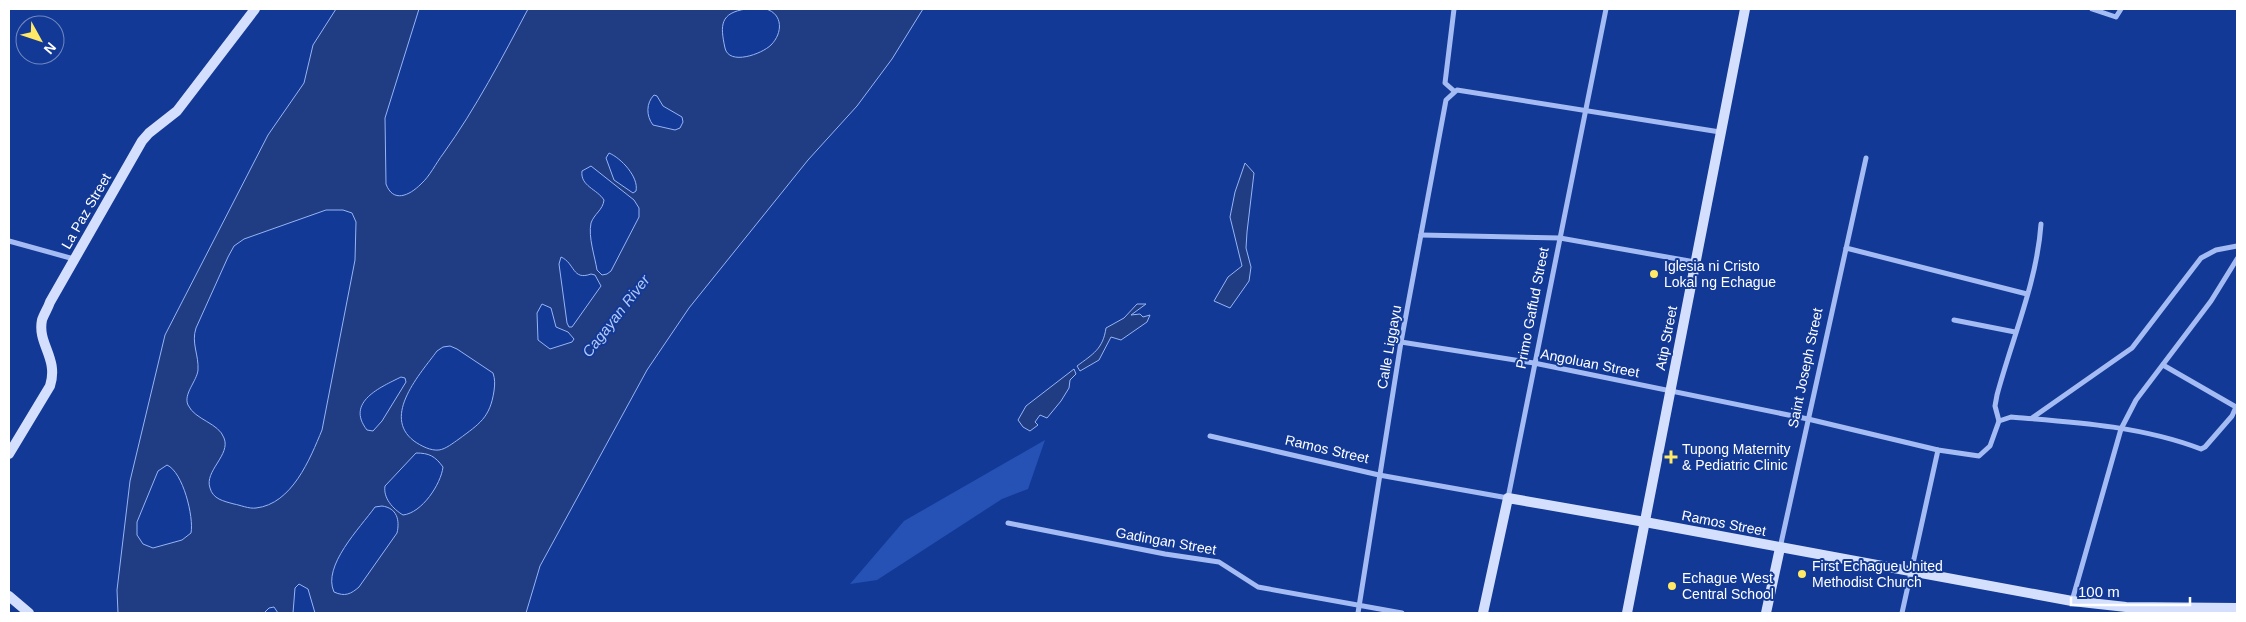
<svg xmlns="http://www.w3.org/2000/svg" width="2246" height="622" font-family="Helvetica,sans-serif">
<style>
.green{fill:#2652b6}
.water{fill:#203c83;stroke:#96b4f6;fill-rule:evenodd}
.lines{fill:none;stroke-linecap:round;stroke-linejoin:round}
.street{stroke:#a4bcf3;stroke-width:5}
.secondary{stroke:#d3dffc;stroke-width:10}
.poi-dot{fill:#ffe966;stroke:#133996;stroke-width:2}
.labels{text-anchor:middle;stroke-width:4;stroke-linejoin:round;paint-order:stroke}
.street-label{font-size:14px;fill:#fff;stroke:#133996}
.poi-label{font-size:14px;fill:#fff;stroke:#133996;text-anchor:start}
.water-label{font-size:15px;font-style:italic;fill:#b0c7f9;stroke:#133996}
</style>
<rect width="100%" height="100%" fill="#133996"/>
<!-- green -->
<polygon class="green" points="1045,440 1028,489 1002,499 877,580 850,584 904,521"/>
<!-- water -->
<g class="water">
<path d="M336,9H419L385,118L386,184C393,203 409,196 421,184C430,176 436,163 443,154C476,108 502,58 528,9H746C720,13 720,25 725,48C729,66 762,54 771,45C783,33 783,14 766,9H923L892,59L857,106L808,160L689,308L647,370L540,566L526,613H315L308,589L299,584L295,588L293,613H278L274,607L269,608L264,613H118L117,590L130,481L165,335L268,135L304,83L313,45ZM654,95L657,96L663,106L682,117L683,122L680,128L675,130L653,125C646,116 646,103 654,95ZM609,153C621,158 639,177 636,191L633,193L614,180L606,158ZM591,166L634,200L639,208V217L611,271L607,274L602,275L597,270C595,257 588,237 591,223C594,214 603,210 604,200C597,189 580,186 582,171ZM326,210H343L352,213L356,222L355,260L322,430C310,459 292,504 256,508C249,509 240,505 234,504C223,501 213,499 210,488C204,471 231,455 224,438C219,423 195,420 188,405C183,394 197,381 198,370C199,355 191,343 196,328L228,257L234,246L244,239ZM561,257C575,263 572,281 591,274L595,275L601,286L572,327H569L567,323L559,264ZM542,304L551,308L556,327L568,332L574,339L572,342L550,349L538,340L537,313ZM450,346L457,349L493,373C495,379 495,384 494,391C490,418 479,424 459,439C453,443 446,449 439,450C431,451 421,446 414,441C381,416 421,373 437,351L443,347ZM401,377L405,378L406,382L382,421L373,431L367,430C345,402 381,387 401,377ZM416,453C429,453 435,456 443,467C441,484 422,513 403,515C393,509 383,498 385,486ZM167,465C183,472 194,517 191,533L182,540L153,548L143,544L137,535V522L158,471ZM382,506C397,508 400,520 397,533L359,587C351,594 345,597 334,592C322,566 360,528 375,507Z"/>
<polygon points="1245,163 1254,173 1247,232 1246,248 1251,267 1249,281 1230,308 1214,301 1228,277 1242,266 1230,217 1235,192"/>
<path d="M1137,304H1146L1131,315L1140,314L1143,317L1150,315L1147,322L1121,340L1111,337L1099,360L1080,371L1077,366C1093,354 1103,349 1106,328L1124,318Z"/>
<polygon points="1074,369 1076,374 1070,380 1069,388 1061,401 1047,418 1040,415 1035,422 1038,425 1030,431 1023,427 1018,420 1026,406"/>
</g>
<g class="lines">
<!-- street -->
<g class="street">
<polyline points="1454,9 1445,83 1454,91"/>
<polyline points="2092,9 2116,17 2121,9"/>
<polyline points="1421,235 1560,238 1695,262"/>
<polyline points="9,241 74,259"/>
<polyline points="1846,248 2027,294"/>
<polyline points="1954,320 2015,332"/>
<path d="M1401,342L1534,363L1808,419L1938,450L1979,456L1990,446L1999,421L2011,417C2074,422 2141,426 2201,449L2205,447L2232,416L2236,407L2163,365"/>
<polyline points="2032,418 2132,348 2201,258 2216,250 2237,246"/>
<path d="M1999,421L1995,406L1997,395C2012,339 2037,282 2041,224"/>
<polyline points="1210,436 1379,475 1508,498 1606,9"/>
<polyline points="1008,523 1165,554 1219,562 1258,587 1402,613"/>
<polyline points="1780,548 1866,158"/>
<polyline points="2072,601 2121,429 2136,400 2211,301 2237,259"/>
<polyline points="1358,613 1401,342 1446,100 1457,90 1720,132"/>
<polyline points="1902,613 1938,450"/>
</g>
<!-- secondary -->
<g class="secondary">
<path d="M9,454L50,386C59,358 37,344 42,320C44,314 48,308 50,302L142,141L149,133L177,111L255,9"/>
<polyline points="9,596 29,613"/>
<polyline points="1483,613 1508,498 1645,522 2072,601 2126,607 2237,608"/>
<polyline points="1627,613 1745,9"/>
<polyline points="1766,613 1780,548"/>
</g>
</g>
<!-- markers -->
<g class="poi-dot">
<circle cx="1654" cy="274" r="5"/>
<path d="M1668.5 449.5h5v5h5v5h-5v5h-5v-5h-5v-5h5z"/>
<circle cx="1802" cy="574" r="5"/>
<circle cx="1672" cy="586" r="5"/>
</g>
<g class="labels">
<!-- street labels -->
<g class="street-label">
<text transform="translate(86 211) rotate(-60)" y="5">La Paz Street</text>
<text transform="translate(1532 308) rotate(-79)" y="5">Primo Gaffud Street</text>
<text transform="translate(1666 338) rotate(-79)" y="5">Atip Street</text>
<text transform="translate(1389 347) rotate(-80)" y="5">Calle Liggayu</text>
<text transform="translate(1590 363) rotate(11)" y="5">Angoluan Street</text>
<text transform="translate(1805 368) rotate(-78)" y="5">Saint Joseph Street</text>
<text transform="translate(1327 449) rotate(13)" y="5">Ramos Street</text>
<text transform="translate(1724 523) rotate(11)" y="5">Ramos Street</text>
<text transform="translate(1166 541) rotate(10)" y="5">Gadingan Street</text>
</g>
<!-- poi labels -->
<g class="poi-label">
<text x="1664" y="271">Iglesia ni Cristo<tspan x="1664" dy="16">Lokal ng Echague</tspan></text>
<text x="1682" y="454">Tupong Maternity<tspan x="1682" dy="16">&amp; Pediatric Clinic</tspan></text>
<text x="1812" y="571">First Echague United<tspan x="1812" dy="16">Methodist Church</tspan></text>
<text x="1682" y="583">Echague West<tspan x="1682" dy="16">Central School</tspan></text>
</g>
<!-- water labels -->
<g class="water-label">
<text transform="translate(616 316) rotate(-52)" y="5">Cagayan River</text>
</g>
</g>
<!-- border -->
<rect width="2246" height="622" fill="none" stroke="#ffffff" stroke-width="20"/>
<!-- north arrow -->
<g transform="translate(40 40) rotate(130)"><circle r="24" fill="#133996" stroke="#7188c0"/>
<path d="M0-4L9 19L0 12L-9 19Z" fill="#ffe966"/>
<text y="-8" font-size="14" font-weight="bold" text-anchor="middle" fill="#ffffff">N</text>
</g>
<!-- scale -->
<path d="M2071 597v8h119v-8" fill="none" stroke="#ffffff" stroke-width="2.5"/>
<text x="2078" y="597" font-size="15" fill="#ffffff" stroke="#133996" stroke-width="4" paint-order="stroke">100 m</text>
</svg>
